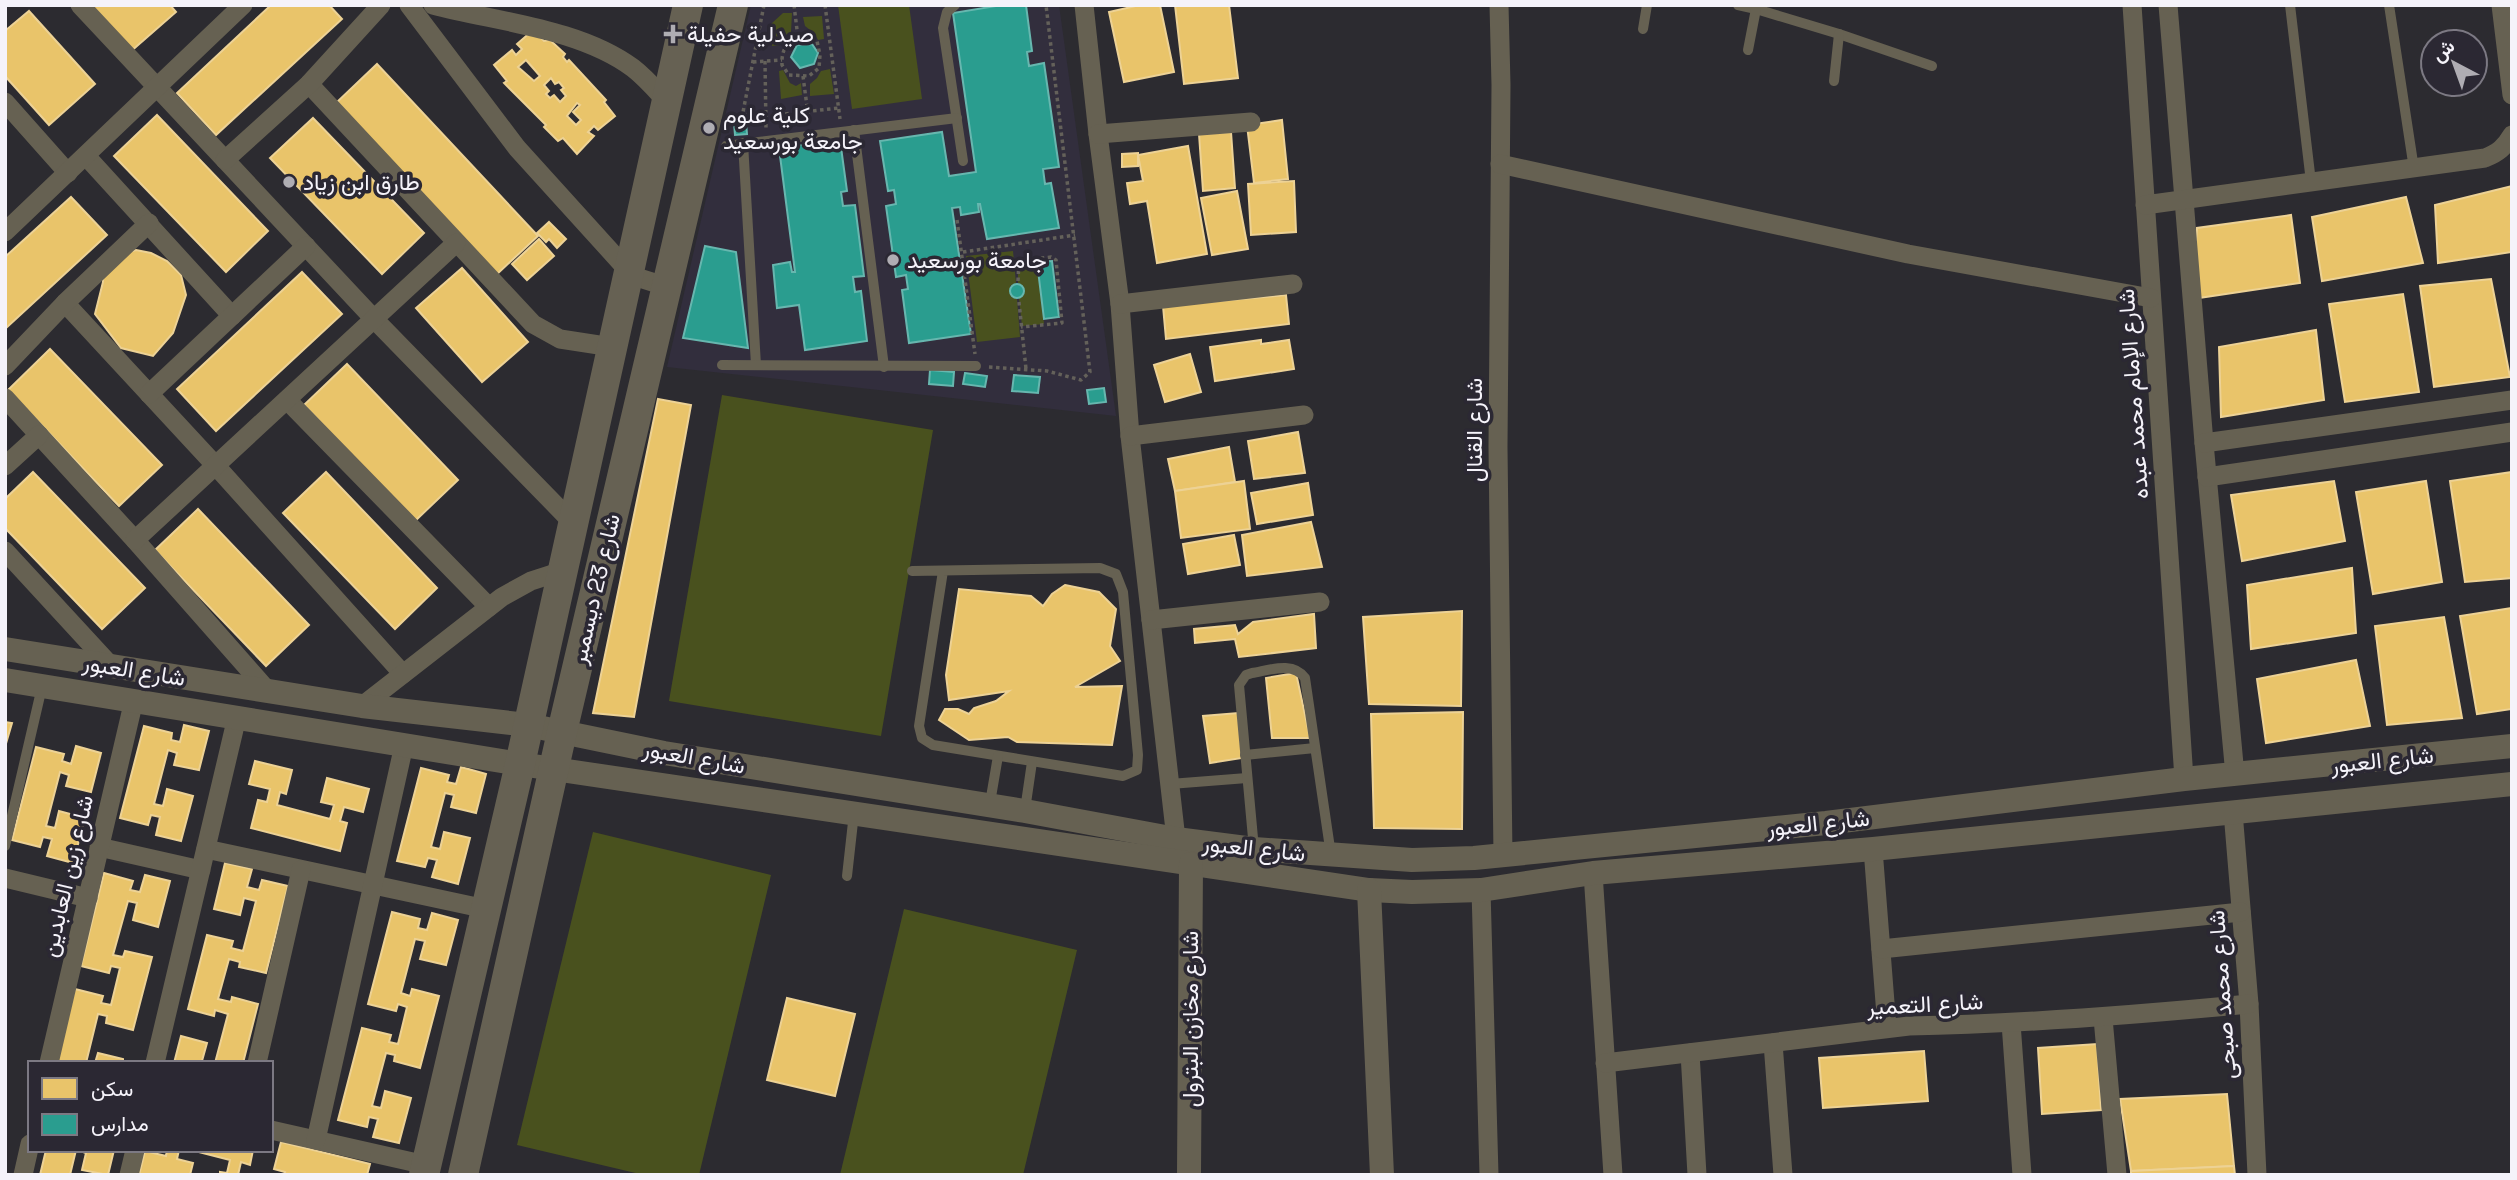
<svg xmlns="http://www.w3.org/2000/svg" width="2517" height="1180" font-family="'Space Grotesk',Vazirmatn,sans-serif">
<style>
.built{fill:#322e3d}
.green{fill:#49511e}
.homes{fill:#e9c46a;stroke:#edd295;stroke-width:2;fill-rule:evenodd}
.schools{fill:#2a9d8f;stroke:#67b7af;stroke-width:2}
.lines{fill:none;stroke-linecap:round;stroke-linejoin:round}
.path{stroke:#64615a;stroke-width:3.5;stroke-dasharray:3.5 3.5;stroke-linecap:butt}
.service{stroke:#666152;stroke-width:10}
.minor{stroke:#666152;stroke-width:19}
.tertiary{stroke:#666152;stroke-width:24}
.primary{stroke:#666153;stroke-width:30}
.poi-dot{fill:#afadb3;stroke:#2b2833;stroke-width:2.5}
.labels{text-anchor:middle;stroke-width:7;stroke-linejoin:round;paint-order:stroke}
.poi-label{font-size:23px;fill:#f5f3fa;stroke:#2b2833;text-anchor:start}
.street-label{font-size:23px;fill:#f5f3fa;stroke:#2b2833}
</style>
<rect width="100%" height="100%" fill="#2c2b30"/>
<!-- built -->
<polygon class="built" points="751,5 1059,5 1116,416 667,367"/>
<!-- green -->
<g class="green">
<polygon points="838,5 909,5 922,99 852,109"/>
<polygon points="783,13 792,13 791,32 780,38 780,45 772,46 771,24"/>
<polygon points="822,16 824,39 818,40 814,33 805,26 803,17"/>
<polygon points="830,69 834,94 810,96 810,84 817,78 821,71"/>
<polygon points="783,70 790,83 796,86 801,83 802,95 781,99 779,71"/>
<polygon points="1013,251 1016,283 1010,286 1010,295 1017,299 1020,337 977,342 966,256"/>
<polygon points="1037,262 1044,324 1022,326 1019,298 1023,295 1023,287 1018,283 1018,264"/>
<polygon points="722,395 933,430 881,736 669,701"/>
<polygon points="593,832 771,875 699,1175 644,1175 517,1145"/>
<polygon points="904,909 1077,950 1023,1175 840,1175"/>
</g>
<!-- homes -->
<g class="homes">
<polygon points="88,5 170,5 176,12 130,52"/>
<polygon points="271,5 329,5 342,19 216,135 177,93"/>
<polygon points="1140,5 1160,5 1174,72 1124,82 1109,12"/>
<polygon points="1175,5 1229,5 1238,78 1184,84"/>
<polygon points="29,11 95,84 49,125 5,76 5,31"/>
<path d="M533,30L544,41L550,40L565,54L563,57L567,62L569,60L606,100L604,102L615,116L598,130L594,126L588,132L594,136L577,154L563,138L558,141L544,127L546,125L504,83L507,81L494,65L512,50L516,55L522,49L517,44ZM526,60L540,76L534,81L518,67ZM551,78L555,84L559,82L564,88L561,90L566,96L560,102L554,95L550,98L546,94L549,91L544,85ZM577,103L580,105L573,112L581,120L576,125L567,116Z"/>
<polygon points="377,64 538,236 496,275 336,103"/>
<polygon points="157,115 268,231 226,272 114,156"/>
<polygon points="313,118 424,233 382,274 270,158"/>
<polygon points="1282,120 1288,179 1254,183 1247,125"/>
<polygon points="1231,132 1235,188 1203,191 1199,134"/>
<polygon points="1188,146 1207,254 1157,263 1147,201 1130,204 1127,183 1143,181 1138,155"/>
<polygon points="1138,153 1138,166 1122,167 1122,154"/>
<polygon points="1294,181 1296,232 1251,235 1248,184"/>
<polygon points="2512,186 2512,252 2438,263 2435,205"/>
<polygon points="1237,191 1248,249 1212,255 1201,198"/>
<polygon points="71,197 107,235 5,329 5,257"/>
<polygon points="2406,197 2423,263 2322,281 2312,217"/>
<polygon points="2291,215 2300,283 2192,299 2197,228"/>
<polygon points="549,222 566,239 557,248 549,239 546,242 537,233"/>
<polygon points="539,239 554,256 527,280 512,264"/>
<polygon points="136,250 151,253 167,261 181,275 186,295 173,333 153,356 121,348 95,314 103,282 103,270 125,253"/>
<polygon points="462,268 528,342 482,382 416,308"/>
<polygon points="302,272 342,314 216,431 177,389"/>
<polygon points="2491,279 2510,377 2434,387 2420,286"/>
<polygon points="2403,294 2419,392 2345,402 2329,304"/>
<polygon points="1286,295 1289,324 1166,339 1163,306"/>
<polygon points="2316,330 2324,400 2221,417 2219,347"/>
<polygon points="1261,340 1261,344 1289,340 1294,369 1215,381 1210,347"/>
<polygon points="50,349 162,465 119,506 8,390"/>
<polygon points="1190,354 1201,392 1165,402 1154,365"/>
<polygon points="347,364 458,480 415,521 304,405"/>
<polygon points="658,399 691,405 634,717 593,713"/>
<polygon points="1298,432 1305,473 1254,479 1248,441"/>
<polygon points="1229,447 1235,482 1175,491 1168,459"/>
<polygon points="33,472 145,588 102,629 5,528 5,499"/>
<polygon points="326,472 437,588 395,629 283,513"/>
<polygon points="2512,472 2512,578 2465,582 2450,481"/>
<polygon points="1244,481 1250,529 1181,538 1175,491"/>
<polygon points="2334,481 2345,541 2242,561 2231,495"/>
<polygon points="2426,481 2442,582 2373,594 2356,492"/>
<polygon points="1308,483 1313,515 1257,524 1251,493"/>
<polygon points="198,509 309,625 266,666 155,550"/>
<polygon points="1311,522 1322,567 1247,576 1242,535"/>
<polygon points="1234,535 1240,565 1188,574 1183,544"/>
<polygon points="2352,568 2356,633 2251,649 2247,585"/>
<polygon points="1065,585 1099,592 1116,609 1110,646 1120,661 1075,687 1122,686 1112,745 1017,742 1008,737 969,740 939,720 945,709 958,709 969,714 974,708 996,701 1009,691 949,700 946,675 959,589 1031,596 1043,606 1052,594"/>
<polygon points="2512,608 2512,709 2477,714 2460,616"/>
<polygon points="1462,611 1461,706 1369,704 1363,617"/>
<polygon points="1314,614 1316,648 1239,657 1235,639 1195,643 1194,629 1235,625 1238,634 1253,622"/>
<polygon points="2444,617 2462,718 2387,725 2375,626"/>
<polygon points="2356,660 2370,726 2266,743 2257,679"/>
<polygon points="1296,673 1310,738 1272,738 1266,678"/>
<polygon points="1463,712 1462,829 1374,828 1371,714"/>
<polygon points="1238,713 1242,758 1210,763 1203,716"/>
<polygon points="5,722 12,723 5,747"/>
<polygon points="184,725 209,731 199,770 174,765 177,753 168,750 154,804 163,806 167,789 193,796 181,841 156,835 160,817 151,815 148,825 120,818 144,726 172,733 171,740 180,742"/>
<polygon points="76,746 101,753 91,792 66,786 69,775 60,772 46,826 55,828 59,811 85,818 73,863 47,856 52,839 43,837 40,847 12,840 36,747 64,754 62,761 71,764"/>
<polygon points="255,761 292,770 286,794 280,792 277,805 330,819 334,805 321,802 327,778 369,789 363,812 344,807 340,821 347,823 340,851 251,828 258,800 267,802 270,789 249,784"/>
<polygon points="461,767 486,774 476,813 451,807 454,795 445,793 431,847 440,849 444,832 470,838 458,884 432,877 437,860 428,858 425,867 397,861 421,768 449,775 447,782 456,784"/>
<polygon points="225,863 252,869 247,887 259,890 262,880 288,886 266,973 239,967 240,962 229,959 218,999 231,1002 232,997 258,1004 243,1063 215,1063 228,1014 215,1010 214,1016 188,1009 207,935 233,941 231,948 243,951 256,901 244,898 240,915 214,909"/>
<polygon points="104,873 133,881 130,890 140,892 145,875 170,881 158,927 133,920 137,903 128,901 113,955 123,957 125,951 152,957 133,1030 106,1023 107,1016 98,1014 86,1063 56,1063 75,989 103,996 101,1003 111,1005 120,968 111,966 109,973 81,966"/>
<polygon points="392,912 420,919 418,928 427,930 432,913 458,920 446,965 420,959 425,941 415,939 401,993 410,996 412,989 439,996 420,1068 394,1061 395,1055 386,1053 372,1106 381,1108 385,1091 411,1098 399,1143 373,1137 378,1119 369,1117 367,1127 338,1120 362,1028 391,1035 389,1042 398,1044 407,1007 398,1004 396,1011 368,1004"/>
<polygon points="787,998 855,1014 835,1096 767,1080"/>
<polygon points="181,1036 207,1043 202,1061 208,1063 174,1063"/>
<polygon points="2097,1044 2101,1110 2042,1114 2038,1048"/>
<polygon points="1924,1051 1928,1101 1823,1108 1819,1058"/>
<polygon points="98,1053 123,1059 123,1063 95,1063"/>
<polygon points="2227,1094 2234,1166 2131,1171 2120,1099"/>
<polygon points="281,1142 370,1164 367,1175 284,1175 285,1172 274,1169"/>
<polygon points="46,1150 76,1150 70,1175 40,1175"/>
<polygon points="77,1150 114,1150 108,1175 82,1170 86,1153"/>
<polygon points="167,1150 179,1150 177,1159 193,1163 190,1175 139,1175 145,1151 166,1156"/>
<polygon points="191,1150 253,1150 250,1165 241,1162 238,1175 220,1175 220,1172 227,1173 230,1160"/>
<polygon points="2234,1166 2235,1175 2131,1175 2131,1171"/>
</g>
<!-- schools -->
<g class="schools">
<polygon points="1002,5 1026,5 1032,51 1027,52 1029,66 1044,63 1059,167 1043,169 1045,184 1051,183 1059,228 987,239 980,204 978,204 979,212 961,215 960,207 952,208 971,334 909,343 902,290 908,289 906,275 896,277 886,206 896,204 894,190 888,191 880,141 942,132 949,176 976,172 953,13"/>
<polygon points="812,44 818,53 814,64 800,68 791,57 797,45"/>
<polygon points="746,122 747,134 735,135 734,123"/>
<polygon points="840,140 847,191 841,192 843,206 855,205 864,276 853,277 855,292 861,291 867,341 805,350 799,305 777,308 773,265 790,262 792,272 795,272 779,148"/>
<polygon points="705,246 736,252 748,348 683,338"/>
<polygon points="1052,261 1059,317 1044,319 1037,262"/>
<circle cx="1017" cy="291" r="7"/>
<polygon points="930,370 954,372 953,386 929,384"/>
<polygon points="965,373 987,376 985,387 963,384"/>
<polygon points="1014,375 1040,377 1038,393 1012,391"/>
<polygon points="1104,388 1106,402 1089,404 1087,390"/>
</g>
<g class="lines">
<!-- path -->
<g class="path">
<polyline points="764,5 743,112 749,118 839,108"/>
<polyline points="794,5 798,38"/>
<polyline points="825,5 840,119"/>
<path d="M811,39L817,41L820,55L819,68L809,76L789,75L782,65C781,43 792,39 811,39Z"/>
<polyline points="765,61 766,129"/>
<polyline points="753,62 782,60"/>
<polyline points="803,76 809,122"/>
<polyline points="957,220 975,354"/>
<polyline points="963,252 1075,235"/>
<polyline points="1018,281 1019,261 1051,257 1056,260 1062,323 1021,327"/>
<polyline points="1019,302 1026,369"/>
<polyline points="989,367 1047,371 1081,380 1090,372 1046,5"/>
</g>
<!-- service -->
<g class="service">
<polyline points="955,5 947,12 943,28 963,161"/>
<polyline points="1738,5 1756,9 1839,34 1932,66"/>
<polyline points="2290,5 2311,182"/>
<polyline points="2389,5 2414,169"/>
<polyline points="1643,29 1647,5"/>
<polyline points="1748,50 1756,9"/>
<polyline points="1834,81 1839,34"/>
<polyline points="854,130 884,367"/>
<polyline points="743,143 756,365"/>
<polyline points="726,146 957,118"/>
<polyline points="722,365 976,366"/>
<polyline points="912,571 1100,568 1116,574 1123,592 1138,755 1137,770 1123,776 933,745 922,738 919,726 943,571"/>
<polyline points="1245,755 1315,748"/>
<polyline points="1170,784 1247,778"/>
<polyline points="990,803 998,756"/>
<polyline points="1025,810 1032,762"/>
<polyline points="5,846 42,687"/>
<path d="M1254,849L1239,685L1246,675L1252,673C1270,670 1293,661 1305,678L1331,855"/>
<polyline points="847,876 854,813"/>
</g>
<!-- minor -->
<g class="minor">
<polyline points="80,5 374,319 573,523"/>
<polyline points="409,5 517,148 633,276 668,287"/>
<path d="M433,5C497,22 579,28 633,68C646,78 656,90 667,102"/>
<polyline points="1084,5 1098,134 1120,304 1130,436 1176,839"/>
<polyline points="1499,5 1501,85 1498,447 1503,856"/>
<polyline points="2132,5 2184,779"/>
<polyline points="2168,5 2204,443 2235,775"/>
<polyline points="2501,5 2512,95"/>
<polyline points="309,84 533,324 560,339 612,347"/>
<polyline points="5,102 68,173"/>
<polyline points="1098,134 1251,122"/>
<polyline points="86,156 232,316"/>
<polyline points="225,160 309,84 381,5"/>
<polyline points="1500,164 1908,254 2151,298"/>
<path d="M2145,205L2485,158C2498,153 2505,147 2512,135"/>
<polyline points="5,232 243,5"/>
<polyline points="65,303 216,466 403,674"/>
<polyline points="1120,304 1293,284"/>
<polyline points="5,366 65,303 149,223"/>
<polyline points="149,394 306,246"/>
<polyline points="5,398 135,540 268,691"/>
<polyline points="287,400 489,607"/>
<polyline points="1130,436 1304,415"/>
<polyline points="2204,443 2512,400"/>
<polyline points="5,466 39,435"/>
<polyline points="2207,477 2512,432"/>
<polyline points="135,540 456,243"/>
<polyline points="5,551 111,666"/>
<polyline points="1151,620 1320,602"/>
<polyline points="362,706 502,597 531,581 562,571"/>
<polyline points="2233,812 2249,1004 2257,1175"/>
<polyline points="99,847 201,870"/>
<polyline points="206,849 486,909"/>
<polyline points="1873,849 1887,1028"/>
<polyline points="1593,873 1613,1175"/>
<polyline points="5,878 88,898"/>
<polyline points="1481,890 1489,1175"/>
<polyline points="1881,949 2241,912"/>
<polyline points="2103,1018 2117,1175"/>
<polyline points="2011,1023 2022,1175"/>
<polyline points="1773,1043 1783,1175"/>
<polyline points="1690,1053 1697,1175"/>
<polyline points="49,1063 134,700"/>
<polyline points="155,1063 237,717"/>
<polyline points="257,1063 301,870"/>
<path d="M1605,1063L1909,1026C2023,1024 2135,1015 2249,1004"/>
<polyline points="271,1130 426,1165"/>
<polyline points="316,1140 404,745"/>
<polyline points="23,1175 30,1144"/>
<polyline points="129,1175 135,1150"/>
</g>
<!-- tertiary -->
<g class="tertiary">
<polyline points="5,649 362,706 528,725 664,753 1025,811 1176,839 1254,849 1412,860 1474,858 1826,823 2184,779 2512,746"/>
<polyline points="5,680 520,764 1369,890 1412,892 1481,890 1593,873 1873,849 2512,784"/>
<polyline points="1369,890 1382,1175"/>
<polyline points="1189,1175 1191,864"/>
</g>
<!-- primary -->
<g class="primary">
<polyline points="424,1175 520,764 688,5"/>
<polyline points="463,1175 562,732 733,5"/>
</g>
</g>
<!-- markers -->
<g class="poi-dot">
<path d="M669.5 23.5h7v7h7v7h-7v7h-7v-7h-7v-7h7z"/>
<circle cx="709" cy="128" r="7"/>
<circle cx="289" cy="182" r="7"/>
<circle cx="893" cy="260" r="7"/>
</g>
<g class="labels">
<!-- poi labels -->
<g class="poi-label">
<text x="687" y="42">صيدلية حفيلة</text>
<text x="723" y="123">كلية علوم<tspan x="723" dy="26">جامعة بورسعيد</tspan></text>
<text x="303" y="190">طارق ابن زياد</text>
<text x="907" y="268">جامعة بورسعيد</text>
</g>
<!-- street labels -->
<g class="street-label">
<text transform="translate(2133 394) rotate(-94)" y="8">شارع الإمام محمد عبده</text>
<text transform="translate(1474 430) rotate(-90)" y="8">شارع القنال</text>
<text transform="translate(595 589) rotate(-77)" y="8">شارع 23 ديسمبر</text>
<text transform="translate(134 670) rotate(9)" y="8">شارع العبور</text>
<text transform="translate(694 757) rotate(10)" y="8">شارع العبور</text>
<text transform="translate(2382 760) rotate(-6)" y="8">شارع العبور</text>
<text transform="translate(1818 823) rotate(-6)" y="8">شارع العبور</text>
<text transform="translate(1254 848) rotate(6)" y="8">شارع العبور</text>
<text transform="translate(67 876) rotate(-77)" y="8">شارع زين العابدين</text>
<text transform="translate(2222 995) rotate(-94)" y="8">شارع محمد صبحى</text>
<text transform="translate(1925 1004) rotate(-3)" y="8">شارع التعمير</text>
<text transform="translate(1190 1019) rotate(-90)" y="8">شارع مخازن البترول</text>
</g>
</g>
<!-- border -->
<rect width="2517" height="1180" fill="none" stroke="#f5f3fa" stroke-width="14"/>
<!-- legend -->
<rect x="28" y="1061" width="245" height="91" fill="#2b2833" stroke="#7c7983" stroke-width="2"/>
<rect x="42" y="1078" width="35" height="21" fill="#e9c46a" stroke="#7c7983" stroke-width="2"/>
<text x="91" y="1096" font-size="21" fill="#f5f3fa">سكن</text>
<rect x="42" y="1114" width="35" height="21" fill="#2a9d8f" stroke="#7c7983" stroke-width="2"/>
<text x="91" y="1131" font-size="21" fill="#f5f3fa">مدارس</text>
<!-- north arrow -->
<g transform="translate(2454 63) rotate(319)"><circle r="33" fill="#2b2833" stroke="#7c7983" stroke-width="2"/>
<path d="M0-5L12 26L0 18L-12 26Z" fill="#afadb3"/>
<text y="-10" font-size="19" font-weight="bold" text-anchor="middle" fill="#f5f3fa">ش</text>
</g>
</svg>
